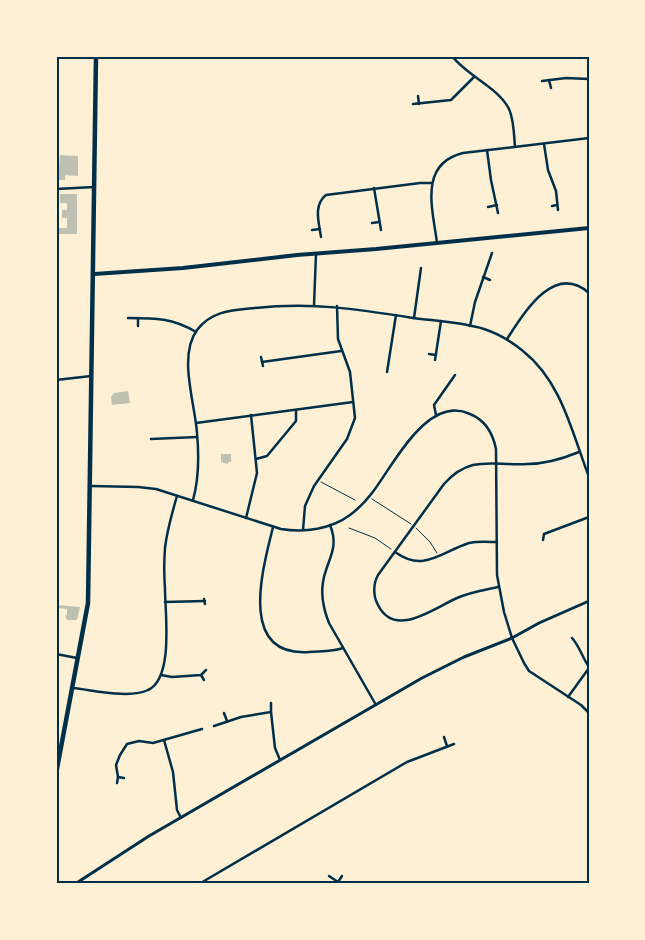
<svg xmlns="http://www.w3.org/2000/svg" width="645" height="940" font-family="'Zilla Slab',serif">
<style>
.building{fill:#bec0b2}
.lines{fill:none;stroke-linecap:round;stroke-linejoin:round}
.path{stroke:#003049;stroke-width:1}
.minor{stroke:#003049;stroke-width:2.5}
.tertiary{stroke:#003049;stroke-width:3}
.primary{stroke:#003049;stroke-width:4}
.trunk{stroke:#003049;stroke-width:4.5}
.neatline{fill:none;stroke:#003049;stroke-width:2}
</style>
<rect width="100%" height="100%" fill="#fdf0d5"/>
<!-- building -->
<g class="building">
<polygon points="60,155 78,156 78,176 65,175 65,180 56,180 56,171 59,171"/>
<polygon points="60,194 77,194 77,234 59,234 59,228 67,228 67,218 62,218 62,210 67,210 67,203 60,203"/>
<polygon points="128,391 130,403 112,405 111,397 114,393"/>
<polygon points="221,454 231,454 231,462 228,462 228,464 221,462"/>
<polygon points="56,605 80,607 77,620 67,620 65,615 67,615 67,609 56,608"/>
</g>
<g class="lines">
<!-- path -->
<g class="path">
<polyline points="321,482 355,500"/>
<polyline points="372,499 411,524"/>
<polyline points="349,528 375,538 391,549"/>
<polyline points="416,528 430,542 437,553"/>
</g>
<!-- minor -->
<g class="minor">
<path d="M452,56C467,76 498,87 509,109C514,120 514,135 515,147"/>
<polyline points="549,80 551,88"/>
<polyline points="542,81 566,78 589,79"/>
<polyline points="418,96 419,104"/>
<polyline points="413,104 451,100 474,77"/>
<polyline points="544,144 548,170 556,191 558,210"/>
<polyline points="487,150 491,180 498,213"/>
<polyline points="374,188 381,230"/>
<polyline points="56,189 94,187"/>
<polyline points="552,206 557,205"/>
<polyline points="488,207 497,205"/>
<polyline points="372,223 379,222"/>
<polyline points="312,230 320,229"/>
<path d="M321,237C319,223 313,205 326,195L420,183H431"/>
<path d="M437,243C433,210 418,164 463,153L589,138"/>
<polyline points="483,277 490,280"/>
<polyline points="314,305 316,254"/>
<path d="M128,318C155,318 173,318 196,332"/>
<polyline points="138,318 138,326"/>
<polyline points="414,318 421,268"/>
<polyline points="470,326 475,302 492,253"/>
<path d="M507,339C524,313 554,262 589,293"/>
<polyline points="429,354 436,355"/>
<polyline points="261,357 263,366"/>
<polyline points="435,360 441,321"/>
<polyline points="262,362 341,351"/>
<polyline points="387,372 396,315"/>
<polyline points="56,380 91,376"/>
<polyline points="436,415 434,405 455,375"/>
<polyline points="196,423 353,402"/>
<polyline points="151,439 197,437"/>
<polyline points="256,459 267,456 296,421 296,410"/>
<path d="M91,486L138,487L156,489L281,529C305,533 331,529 350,515C358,509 366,501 372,493C393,466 427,394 470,414C485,420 493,434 496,449L497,575L504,612L512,638L524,663L529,671L581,705L589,713"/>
<path d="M193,500C199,479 199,455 197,433C195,403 178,356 197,330C212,310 234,310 255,308C313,302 357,309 413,318C436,321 461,322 484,329C499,334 511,341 523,351C562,382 572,433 589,477"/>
<polyline points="246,518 257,473 251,415"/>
<path d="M330,525C339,547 329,557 324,577C320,593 323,608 329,623L376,705"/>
<path d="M273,527C263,568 237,657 309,652C320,651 332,652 343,648"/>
<polyline points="303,530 305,506 314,486 347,439 355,418 350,372 338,339 337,306"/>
<polyline points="543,540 544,534 589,517"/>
<path d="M395,552C424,573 441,552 469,543C478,541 488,542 497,542"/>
<path d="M498,587C484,590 470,592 457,598C434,608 395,639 378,605C373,596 373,584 378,575L444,484C471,454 493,466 527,464C545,464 562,459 579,452"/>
<polyline points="204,599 205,604"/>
<polyline points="165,602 205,601"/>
<path d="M572,638C580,647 582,657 589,667"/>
<polyline points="56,654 77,658"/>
<polyline points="161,675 172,677 201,675 206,670"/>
<polyline points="201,675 204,680"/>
<path d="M73,688C93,690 130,699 148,690C174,678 165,613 165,589C164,575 164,561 165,548C167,530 172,513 177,496"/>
<polyline points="568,697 589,668"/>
<polyline points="271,703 271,712"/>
<polyline points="224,713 227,721"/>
<polyline points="214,726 241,717 271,712 275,748 280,760"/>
<polyline points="444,737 447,746"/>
<polyline points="164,740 173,772 177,810 181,818"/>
<polyline points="118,777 124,778"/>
<polyline points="117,783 118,777 116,765 120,755 127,744 139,741 153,743 202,729"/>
<polyline points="329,876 338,882"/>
<polyline points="338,882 342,876"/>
<polyline points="199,884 407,762 454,744"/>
</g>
<!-- tertiary -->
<polyline class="tertiary" points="75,884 149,836 422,678 464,657 512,638 539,623 589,601"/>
<!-- primary -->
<polyline class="primary" points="94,274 183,268 297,255 376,249 589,228"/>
<!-- trunk -->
<polyline class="trunk" points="56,774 88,603 96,56"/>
</g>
<!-- border -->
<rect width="645" height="940" fill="none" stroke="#fdf0d5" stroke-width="115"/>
<rect x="58" y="58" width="530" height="824" class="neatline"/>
</svg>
